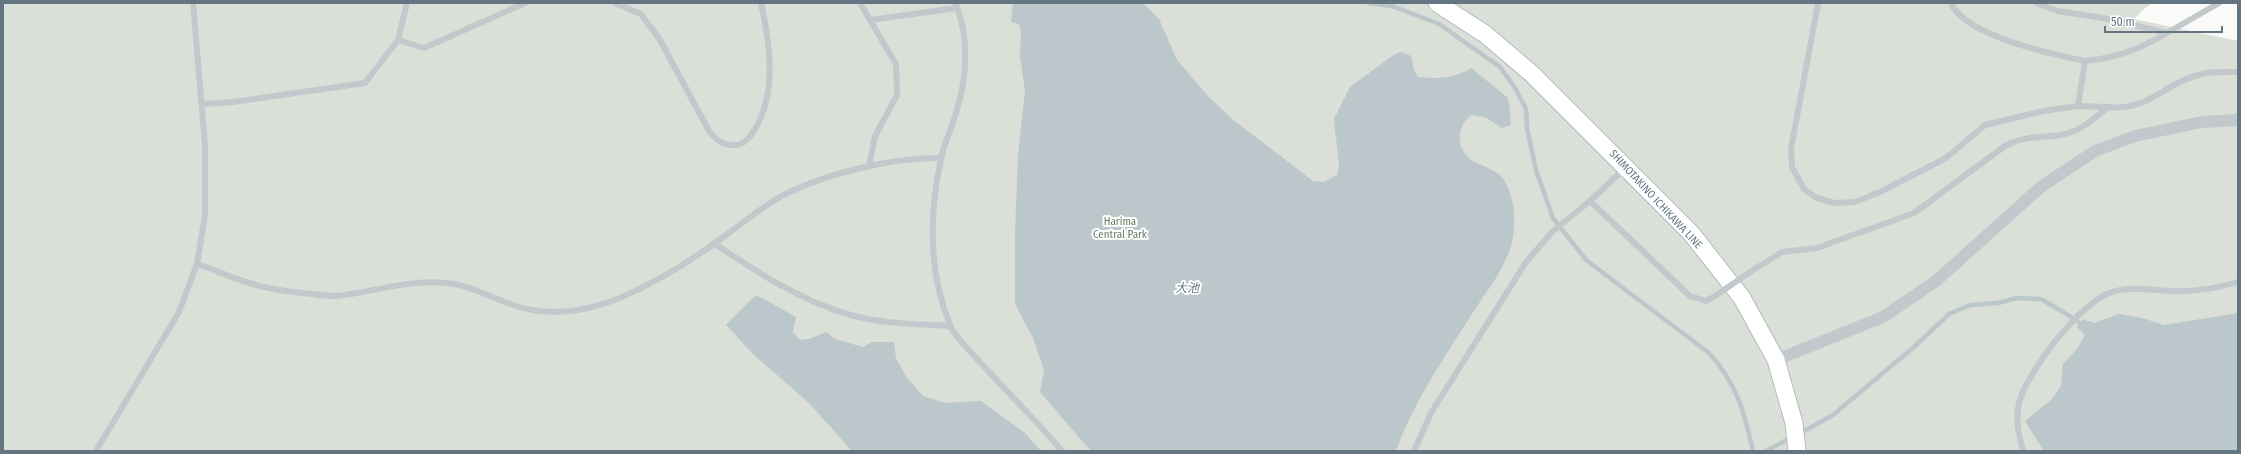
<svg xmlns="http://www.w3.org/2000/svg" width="2241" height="454" font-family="'Fira Sans Condensed','Noto Sans JP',sans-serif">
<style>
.green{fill:#dadfd7}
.water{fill:#bbc7cb}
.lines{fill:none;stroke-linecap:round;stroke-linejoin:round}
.stream{stroke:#bbc7cb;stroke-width:4.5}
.secondary-casing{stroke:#b3babf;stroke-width:19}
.service{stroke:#c3c8cc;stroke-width:6}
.minor{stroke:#c3c8cc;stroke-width:12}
.secondary{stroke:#fff;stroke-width:17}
.service-bridge{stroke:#c3c8cc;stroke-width:6}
.labels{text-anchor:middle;stroke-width:4;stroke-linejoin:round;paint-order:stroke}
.street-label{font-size:11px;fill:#657683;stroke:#fff}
.park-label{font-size:11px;fill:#687a64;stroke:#fff}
.water-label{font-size:12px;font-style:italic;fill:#60757c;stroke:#fff}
</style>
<rect width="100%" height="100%" fill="#fafaf8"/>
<!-- green -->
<polygon class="green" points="3,3 2153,3 2145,8 2134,19 2238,41 2238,451 3,451"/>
<!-- water -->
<g class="water">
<path d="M1013,3H1143L1159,19L1177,60L1208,96L1232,119L1313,181L1324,182L1337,175L1339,166L1334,119L1350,87L1395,54L1402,52L1411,56L1414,71L1418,77C1438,79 1454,79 1471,68L1507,97L1509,102L1511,125L1502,128L1485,117L1471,115C1457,127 1455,146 1470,159C1479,166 1494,168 1501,176C1514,191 1516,219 1513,237C1508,266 1487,290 1472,314C1444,358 1414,401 1396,451H1091L1084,443L1040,392L1044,370L1033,338L1015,304V234L1018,154L1025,91L1020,56L1021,31L1019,24L1011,22Z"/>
<polygon points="756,295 796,317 793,332 800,340 809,339 826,332 835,339 863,347 872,342 894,342 896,358 907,378 923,396 945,403 981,401 1025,433 1041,451 852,451 809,403 754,355 726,325"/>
<polygon points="2238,313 2238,451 2044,451 2025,421 2052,399 2061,386 2063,364 2077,349 2085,335 2077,327 2083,319 2094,323 2119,314 2142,318 2164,325"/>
</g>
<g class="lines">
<!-- stream -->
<g class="stream">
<path d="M1369,3L1392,6L1439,24L1500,67L1515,88L1526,109L1527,128L1536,170L1553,218L1586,260L1709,353C1737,384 1744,411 1753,451"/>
<polyline points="1799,434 1833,415 1914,347 1949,314 1970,305 1998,303 2017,298 2041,299 2065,313 2084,326"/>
<polyline points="1766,451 1792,437"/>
</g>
<!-- secondary casing -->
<g class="secondary-casing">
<polyline id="secondary" points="1437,3 1485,34 1532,74 1691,233 1742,298 1776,360 1794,423 1797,451"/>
</g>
<!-- service -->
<g class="service">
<path d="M615,3L641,14L660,40L709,131C717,141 724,146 737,145C745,144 751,136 755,129C777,93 770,43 761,3"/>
<polyline points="860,3 896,64 897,95 875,136 869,167"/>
<path d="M955,3C970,36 967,79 956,113C952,128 944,143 941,159C929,214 928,271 950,325C955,337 969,350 978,360C1006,391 1036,420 1062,451"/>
<path d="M1818,3L1791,149L1792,167L1804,189L1817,198L1834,203L1855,202L1882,191L1946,158L1985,125L2043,111L2078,106L2085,61C2052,54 1965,36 1951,3"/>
<polyline points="2036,3 2057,11 2103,18 2167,33 2219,3"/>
<polyline points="870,20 957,8"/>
<polyline points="398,40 424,48 525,3"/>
<path d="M2085,61C2116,58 2140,49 2167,33"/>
<polyline points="202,104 233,102 365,83 398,40 407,3"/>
<polyline points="2078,106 2108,107"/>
<polyline points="1590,201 1690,296 1706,301 1715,296"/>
<path d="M715,244C756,271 799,300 847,314C880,324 916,324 950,326"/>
<path d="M197,264C216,270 234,279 253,284C272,290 292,292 312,294C319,295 328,296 336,296C375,292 415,277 454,284C473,287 492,298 510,304C548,318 586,312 622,297C654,283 686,264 715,243C737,228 757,210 780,197C823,174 893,157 941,158"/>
<path d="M1750,272L1782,252L1817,248L1914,213L2005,146C2027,134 2042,139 2065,134C2082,130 2095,118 2108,107C2148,111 2161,86 2195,76C2209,71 2223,72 2238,72"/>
<polyline points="96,451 179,312 197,264 205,215 205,145 193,3"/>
<polyline points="1414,451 1431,413 1526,262 1553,231 1590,201 1625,168"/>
<path d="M2023,451C2019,435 2015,419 2019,403C2027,372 2081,301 2112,292C2130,286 2151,290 2169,291C2194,292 2215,289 2238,282"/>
</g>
<!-- minor -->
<polyline class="minor" points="1776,360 1883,317 1936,281 2042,186 2095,151 2135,136 2202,122 2238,120"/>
<!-- secondary -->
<use href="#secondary" class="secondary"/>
<!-- service-bridge -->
<polyline class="service-bridge" points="1715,296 1750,272"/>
</g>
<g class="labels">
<!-- street labels -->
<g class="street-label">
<text transform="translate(1656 199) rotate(47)" y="4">SHIMOTAKINO ICHIKAWA LINE</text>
</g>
<!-- park labels -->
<g class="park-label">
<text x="1120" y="225">Harima<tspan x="1120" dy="13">Central Park</tspan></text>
</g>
<!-- water labels -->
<g class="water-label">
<text x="1187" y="292">大池</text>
</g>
</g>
<!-- border -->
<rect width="2241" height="454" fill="none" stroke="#657683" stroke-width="8"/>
<!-- scale -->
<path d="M2105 26v6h117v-6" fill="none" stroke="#657683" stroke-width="2"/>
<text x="2111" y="26" font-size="12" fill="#657683" stroke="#ffffff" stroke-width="3" paint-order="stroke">50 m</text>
</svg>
